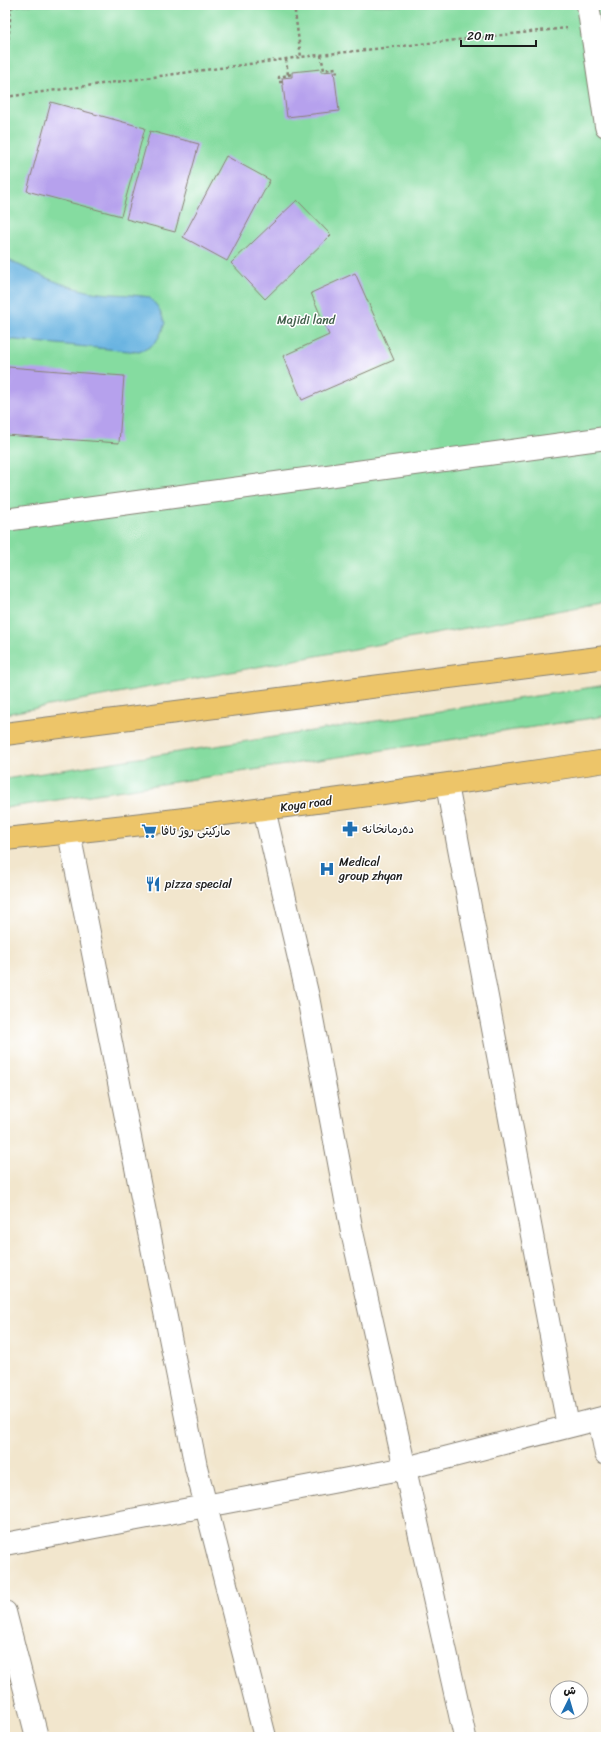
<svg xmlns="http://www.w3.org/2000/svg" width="611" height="1742" font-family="Sriracha,'Playpen Sans Arabic',sans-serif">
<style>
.green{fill:#85dca0;stroke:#507c5e}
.water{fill:#69b4e1;stroke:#42687e}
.building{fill:#b6a1ed}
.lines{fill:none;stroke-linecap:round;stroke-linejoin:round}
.minor-casing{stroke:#878174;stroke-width:24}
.highway-casing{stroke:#878174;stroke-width:24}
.path{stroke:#878174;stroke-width:2.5;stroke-dasharray:3 3;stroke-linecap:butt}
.minor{stroke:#fff;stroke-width:22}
.highway{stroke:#edc569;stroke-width:22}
.labels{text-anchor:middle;stroke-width:3;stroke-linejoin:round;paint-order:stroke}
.park-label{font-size:12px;fill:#415f4a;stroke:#fff}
.street-label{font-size:12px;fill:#1c1c1c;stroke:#fff}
.poi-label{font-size:12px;fill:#1c1c1c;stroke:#fff;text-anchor:start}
</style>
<rect width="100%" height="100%" fill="#fff"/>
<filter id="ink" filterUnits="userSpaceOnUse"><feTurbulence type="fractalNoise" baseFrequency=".025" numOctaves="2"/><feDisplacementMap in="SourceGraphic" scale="8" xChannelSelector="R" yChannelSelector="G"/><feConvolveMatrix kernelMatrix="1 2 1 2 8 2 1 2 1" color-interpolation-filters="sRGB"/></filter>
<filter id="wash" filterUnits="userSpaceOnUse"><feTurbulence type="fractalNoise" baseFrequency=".012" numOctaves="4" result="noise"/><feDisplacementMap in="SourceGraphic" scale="16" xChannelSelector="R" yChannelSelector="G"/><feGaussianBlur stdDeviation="0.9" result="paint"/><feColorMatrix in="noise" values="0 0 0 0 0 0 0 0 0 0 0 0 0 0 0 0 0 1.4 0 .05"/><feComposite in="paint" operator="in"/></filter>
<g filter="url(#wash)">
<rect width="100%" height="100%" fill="#f2e6cd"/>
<!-- green -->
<g class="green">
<polygon points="5,5 606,5 606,602 5,714"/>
<polygon points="606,685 606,716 5,808 5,779"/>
</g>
<!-- water -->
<path class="water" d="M5,258C29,270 52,282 79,289C102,296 126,293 149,297L158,307L165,323C158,341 156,345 139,352L5,339Z"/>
<g id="blocks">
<!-- building -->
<g class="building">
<polygon points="321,69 321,72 334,71 339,111 287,117 282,78 292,77 292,72"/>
<polygon points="51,102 145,128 121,216 27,191"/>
<polygon points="150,131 199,144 175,232 126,219"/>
<polygon points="226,156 270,180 227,261 183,237"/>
<polygon points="297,200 331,235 265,299 231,263"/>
<polygon points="355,273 394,360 302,400 283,356 329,335 311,293"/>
<polygon points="8,367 124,376 119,443 5,435"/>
</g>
</g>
</g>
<g filter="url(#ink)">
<use href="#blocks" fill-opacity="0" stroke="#878174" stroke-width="1"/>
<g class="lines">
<!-- minor casing -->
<g class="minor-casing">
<g id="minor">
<polyline points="588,5 606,126"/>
<polyline points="5,520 606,438"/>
<polyline points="447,785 568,1426"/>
<polyline points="264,809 308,997 352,1232 465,1737"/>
<polyline points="69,833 196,1467 265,1737"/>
<polyline points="599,1419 606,1454"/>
<polyline points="5,1544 406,1468 606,1417"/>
<polyline points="5,1612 37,1737"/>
</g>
</g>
<!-- highway casing -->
<g class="highway-casing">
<g id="highway">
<polyline points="5,734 606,657"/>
<path d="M5,839C206,819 406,791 606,761"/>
</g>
</g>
<!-- path -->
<g class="path">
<polyline points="294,5 301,57 567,28"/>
<polyline points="5,8 28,5"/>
<polyline points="321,55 324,70 336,68 337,74 334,74"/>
<polyline points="288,75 292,74"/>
<polyline points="5,81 11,7"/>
<polyline points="282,82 279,82 279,77 288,75 286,60"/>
<polyline points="5,97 301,57"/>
</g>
<!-- minor -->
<use href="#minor" class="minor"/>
<!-- highway -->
<use href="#highway" class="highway"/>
</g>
</g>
<!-- icons -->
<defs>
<g id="pharmacy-bare" transform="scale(1.2)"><path d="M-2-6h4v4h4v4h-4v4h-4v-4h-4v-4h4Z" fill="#1f6fb2" stroke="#fff" stroke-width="2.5" paint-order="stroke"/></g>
<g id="supermarket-bare" transform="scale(1.2)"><path d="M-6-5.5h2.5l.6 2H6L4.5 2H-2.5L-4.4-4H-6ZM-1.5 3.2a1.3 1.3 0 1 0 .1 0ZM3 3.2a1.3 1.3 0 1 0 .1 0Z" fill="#1f6fb2" stroke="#fff" stroke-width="2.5" paint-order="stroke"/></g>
<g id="hospital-bare" transform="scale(1.2)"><path d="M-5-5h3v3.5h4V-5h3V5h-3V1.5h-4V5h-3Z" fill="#1f6fb2" stroke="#fff" stroke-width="2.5" paint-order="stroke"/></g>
<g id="restaurant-bare" transform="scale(1.2)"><path d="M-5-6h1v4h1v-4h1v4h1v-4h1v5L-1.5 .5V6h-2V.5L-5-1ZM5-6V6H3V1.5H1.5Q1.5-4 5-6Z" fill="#1f6fb2" stroke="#fff" stroke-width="2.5" paint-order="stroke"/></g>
</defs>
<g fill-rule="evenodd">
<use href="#pharmacy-bare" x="350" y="829"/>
<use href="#supermarket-bare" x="149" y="831"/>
<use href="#hospital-bare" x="327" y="869"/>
<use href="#restaurant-bare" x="153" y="884"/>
</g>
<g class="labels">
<!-- park labels -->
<g class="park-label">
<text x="306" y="324">Majidi land</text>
</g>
<!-- street labels -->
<g class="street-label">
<text transform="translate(306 804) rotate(-8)" y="4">Koya road</text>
</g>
<!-- poi labels -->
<g class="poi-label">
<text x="362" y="833">دەرمانخانە</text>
<text x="161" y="835">ماركيتى روژ ئافا</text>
<text x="339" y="866">Medical<tspan x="339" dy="14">group zhyan</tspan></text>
<text x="165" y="888">pizza special</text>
</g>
</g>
<!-- margin -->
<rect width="611" height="1742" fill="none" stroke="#fff" stroke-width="20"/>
<!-- north arrow -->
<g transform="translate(569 1700) rotate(5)"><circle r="19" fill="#ffffff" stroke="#a4a4a4"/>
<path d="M0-3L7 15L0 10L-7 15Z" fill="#1f6fb2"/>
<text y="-6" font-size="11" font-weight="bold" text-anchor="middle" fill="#1c1c1c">ش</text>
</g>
<!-- scale -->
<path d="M461 40v6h75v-6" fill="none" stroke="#1c1c1c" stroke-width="2"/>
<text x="467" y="40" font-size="12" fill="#1c1c1c" stroke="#ffffff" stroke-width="3" paint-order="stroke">20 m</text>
</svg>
